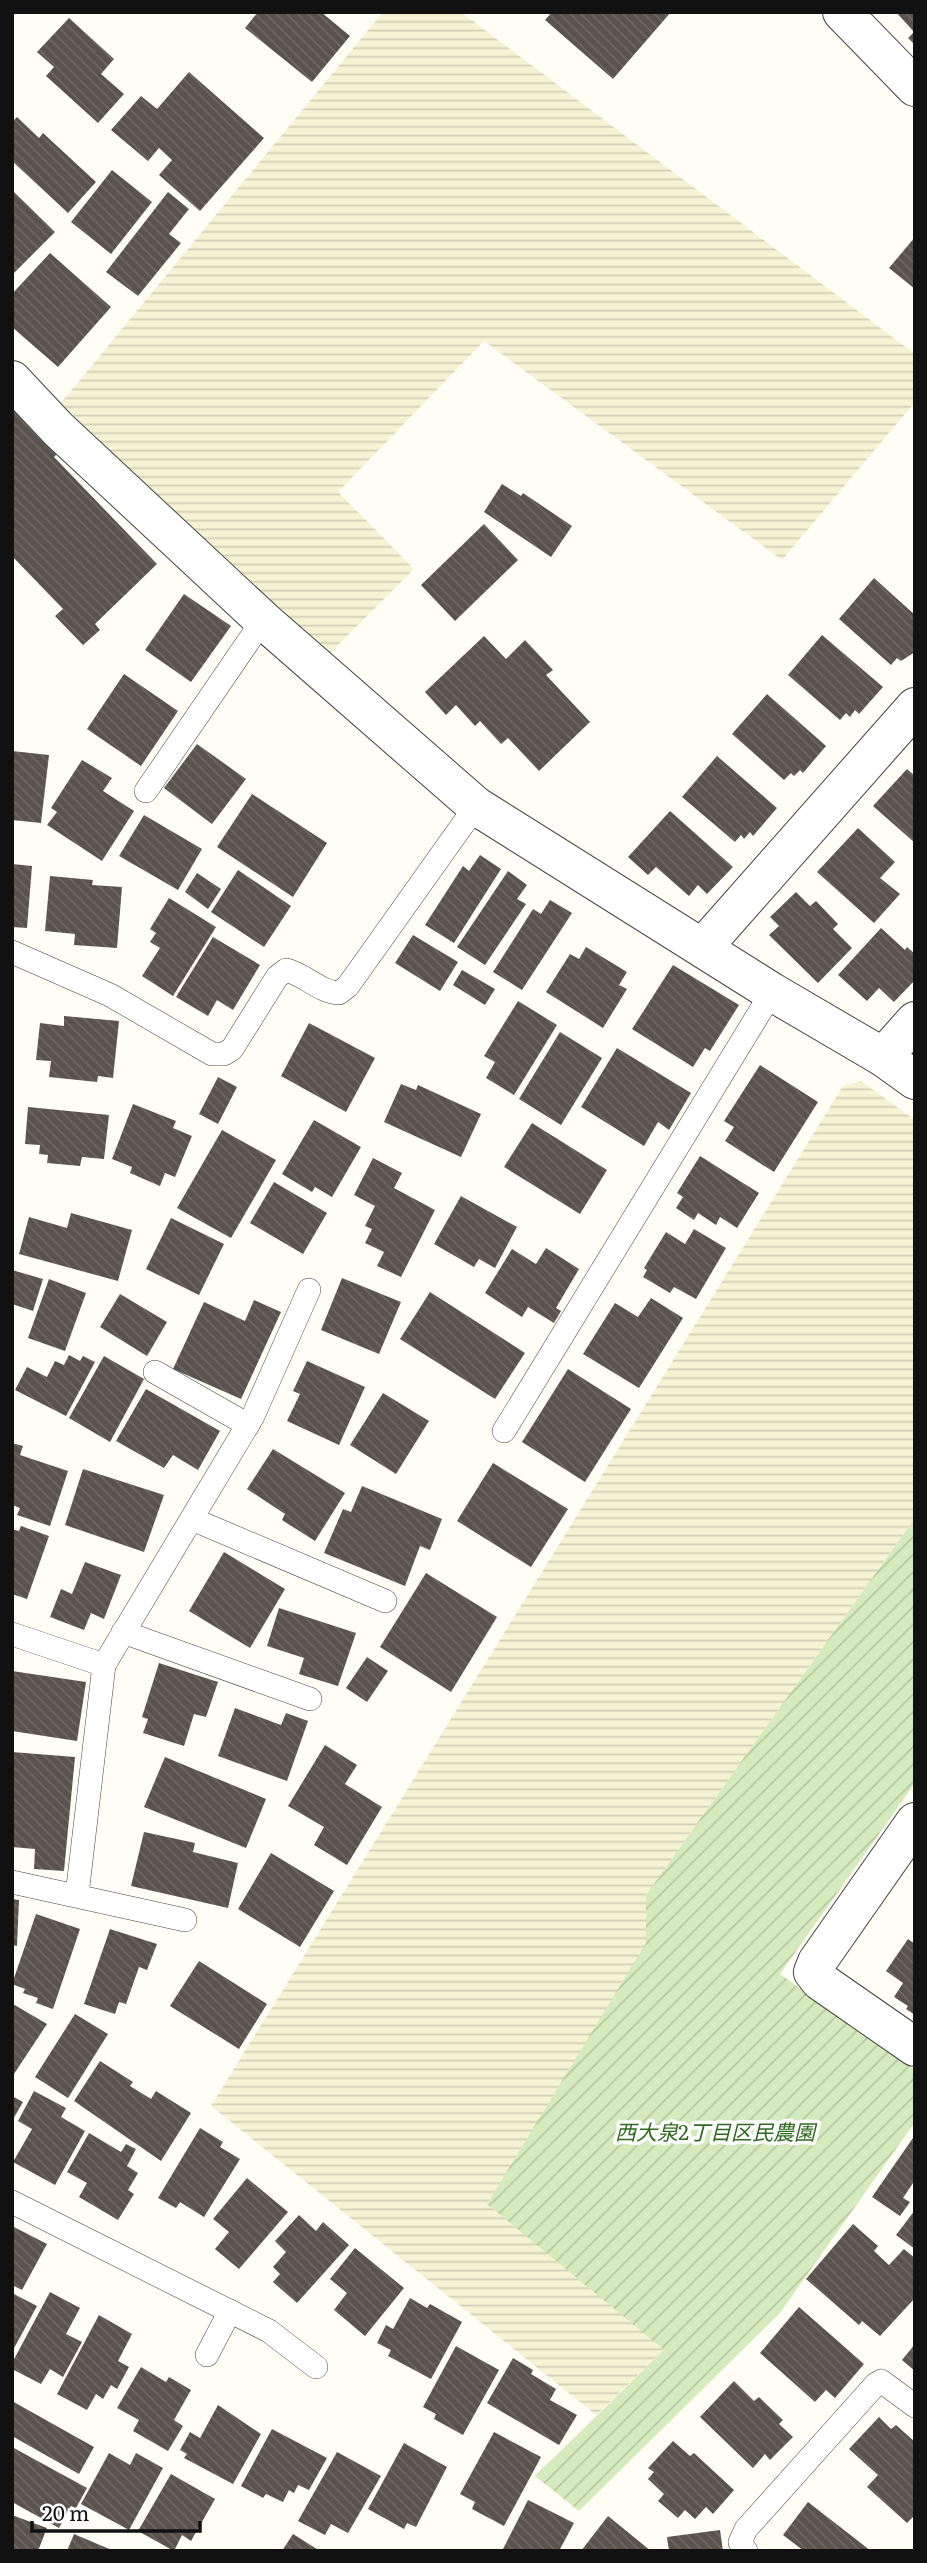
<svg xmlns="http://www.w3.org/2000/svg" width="927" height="2563" font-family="Literata,'Noto Sans JP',serif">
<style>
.farmland{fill:url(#farmland-rules)}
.garden{fill:url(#garden-furrows)}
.building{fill:url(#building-back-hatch)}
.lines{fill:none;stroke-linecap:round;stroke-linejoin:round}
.service-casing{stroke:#444;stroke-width:24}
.minor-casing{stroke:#444;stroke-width:40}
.tertiary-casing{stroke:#444;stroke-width:40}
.service{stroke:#fff;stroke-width:23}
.minor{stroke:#fff;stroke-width:38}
.tertiary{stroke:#fff;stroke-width:38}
.labels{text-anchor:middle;stroke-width:7;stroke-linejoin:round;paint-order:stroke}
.park-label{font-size:21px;font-style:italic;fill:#2f6b1f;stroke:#fff}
</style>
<defs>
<pattern id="farmland-rules" width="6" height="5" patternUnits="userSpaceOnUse" patternTransform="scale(1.75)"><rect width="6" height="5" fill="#f6f3d4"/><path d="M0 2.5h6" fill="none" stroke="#d2cfb5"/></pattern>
<pattern id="garden-furrows" width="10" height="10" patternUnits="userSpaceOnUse" patternTransform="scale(1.75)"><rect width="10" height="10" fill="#d5ebbd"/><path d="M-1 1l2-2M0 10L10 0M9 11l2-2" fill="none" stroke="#b6c8a1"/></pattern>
<pattern id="building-back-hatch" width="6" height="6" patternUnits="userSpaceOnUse" patternTransform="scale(1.75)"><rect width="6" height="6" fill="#5a524d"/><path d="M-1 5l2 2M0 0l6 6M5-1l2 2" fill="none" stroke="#6d6662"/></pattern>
</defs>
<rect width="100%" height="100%" fill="#fffdf5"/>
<!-- farmland -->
<g class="farmland">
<polygon points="383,12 461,12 915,354 915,402 782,560 484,341 338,492 414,569 328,655 197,535 61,403"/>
<polygon points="861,1081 915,1120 915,1518 646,1895 647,1943 488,2203 664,2350 596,2415 211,2106 843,1086"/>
</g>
<!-- garden -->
<polygon class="garden" points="915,1518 915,1783 780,1974 915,2070 915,2122 780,2313 579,2511 535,2476 664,2350 487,2204 646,1943 646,1895"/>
<!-- building -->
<g class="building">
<polygon points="258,12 321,12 350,36 312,82 245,28"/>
<polygon points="552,12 671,12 613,79 545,20"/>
<polygon points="896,12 915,12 915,45 908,38 914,32"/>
<polygon points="69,18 114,59 101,74 124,94 98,123 46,76 54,67 37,52"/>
<polygon points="189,72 264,138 200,211 159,175 172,160 159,148 148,161 111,130 141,96 157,109"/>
<polygon points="17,117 39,138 43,133 96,182 68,213 12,161 12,122"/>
<polygon points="112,170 152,202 111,254 71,222"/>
<polygon points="12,190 55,232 12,275"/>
<polygon points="168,192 189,209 169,234 181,243 138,296 106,272"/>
<polygon points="915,237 915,289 889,268"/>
<polygon points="50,253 111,307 58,367 12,327 12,294"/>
<polygon points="12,394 58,453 54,457 157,564 95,624 100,630 83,645 55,616 63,609 12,556"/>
<polygon points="502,484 521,496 523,493 572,526 551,557 484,512"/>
<polygon points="484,524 518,560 455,621 421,585"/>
<polygon points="874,578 915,615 915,652 901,661 897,658 891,665 839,619"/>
<polygon points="184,594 231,626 191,682 145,650"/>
<polygon points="822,635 883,687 859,714 855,710 850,717 846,713 840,720 788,675"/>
<polygon points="484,636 506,659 525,640 553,670 546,675 590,722 539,771 508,738 501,744 480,721 475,726 456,705 446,715 425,692"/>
<polygon points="124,674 178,711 141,766 87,729"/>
<polygon points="767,694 826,746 803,773 800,770 794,776 791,773 784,780 732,734"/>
<polygon points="197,744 246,779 212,824 164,788"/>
<polygon points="12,751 49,755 41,823 12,820"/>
<polygon points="717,756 777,808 753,836 750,832 744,839 741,835 735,842 682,797"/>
<polygon points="82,760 112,778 103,791 134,811 102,861 47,825 57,812 51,808"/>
<polygon points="907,769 915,776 915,843 873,806"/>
<polygon points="252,794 327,843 293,897 217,847"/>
<polygon points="670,811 733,867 707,894 698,885 689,896 656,867 648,875 628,857"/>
<polygon points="144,815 202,849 178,890 119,856"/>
<polygon points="858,828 895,862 880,878 900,894 874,923 817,872"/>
<polygon points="480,855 501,869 454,943 425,925 463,866 469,871"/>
<polygon points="12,864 32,866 27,928 12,927"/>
<polygon points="238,870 291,906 264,947 211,912"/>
<polygon points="508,871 527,885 517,899 526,904 485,965 457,947"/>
<polygon points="197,873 221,889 208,909 185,892"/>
<polygon points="50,876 93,880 92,885 122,887 117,948 74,945 75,934 45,931"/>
<polygon points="796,892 810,906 816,901 838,924 833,929 852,948 818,983 769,935 779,926 770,917"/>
<polygon points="169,898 216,927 173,996 142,976 160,948 150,942 156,933 150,929"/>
<polygon points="550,900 572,913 522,990 493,972 533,909 541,914"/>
<polygon points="881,928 905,950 907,947 915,954 915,980 894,1002 879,988 867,1001 838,975"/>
<polygon points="413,935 458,962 440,991 395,963"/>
<polygon points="213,937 260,965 233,1010 217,1000 208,1016 176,997"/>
<polygon points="586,947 627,972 619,985 627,989 603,1028 546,992 570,954 579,959"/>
<polygon points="673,965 739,1005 710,1051 705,1048 693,1067 632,1029"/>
<polygon points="462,970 495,989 485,1005 453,985"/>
<polygon points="518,1001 557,1025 514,1095 486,1078 495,1062 484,1056"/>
<polygon points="64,1016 119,1021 113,1078 98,1076 97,1082 49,1077 51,1061 36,1060 40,1023 64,1026"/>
<polygon points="309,1023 375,1058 346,1112 281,1076"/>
<polygon points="560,1032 602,1058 561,1125 519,1099"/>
<polygon points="617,1048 691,1093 669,1130 658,1122 644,1146 581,1107"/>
<polygon points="760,1065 818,1102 774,1172 725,1141 734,1127 724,1121"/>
<polygon points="218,1077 237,1087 218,1124 199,1114"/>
<polygon points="401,1084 416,1090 418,1085 481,1114 461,1157 384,1122"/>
<polygon points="133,1104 176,1121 173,1128 192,1136 175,1177 165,1173 160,1186 130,1173 132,1167 112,1159"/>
<polygon points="28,1107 109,1115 104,1159 82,1157 80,1166 47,1163 48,1155 39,1154 40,1145 25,1144"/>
<polygon points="314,1120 361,1147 332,1197 315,1187 312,1192 282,1174"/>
<polygon points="532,1123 607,1170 580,1214 504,1167"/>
<polygon points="222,1130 276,1160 231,1238 177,1208"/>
<polygon points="700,1156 759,1193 737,1228 720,1217 716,1225 698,1213 694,1220 676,1208 683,1197 677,1193"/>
<polygon points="373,1158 402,1173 394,1188 435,1210 401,1277 377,1266 384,1252 365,1243 372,1229 365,1226 375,1206 354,1195"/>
<polygon points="274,1182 327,1213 303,1254 250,1223"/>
<polygon points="461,1196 517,1227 495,1268 479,1259 474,1267 434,1244"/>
<polygon points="71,1213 132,1230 118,1281 19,1254 29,1217 67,1228"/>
<polygon points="171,1218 224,1244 199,1295 146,1269"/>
<polygon points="694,1229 726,1248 696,1299 674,1287 670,1293 643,1277 647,1270 644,1268 666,1232 685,1244"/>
<polygon points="546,1248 579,1269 556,1308 561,1311 554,1323 528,1307 522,1317 485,1293 512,1249 536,1264"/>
<polygon points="12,1270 43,1279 33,1311 12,1304"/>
<polygon points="342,1278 401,1302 379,1354 321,1330"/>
<polygon points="49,1279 86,1293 65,1351 28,1338"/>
<polygon points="430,1292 525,1353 495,1399 400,1339"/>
<polygon points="120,1294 167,1322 147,1356 100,1327"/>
<polygon points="651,1298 683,1318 639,1388 583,1354 615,1303 638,1317"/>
<polygon points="254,1300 281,1312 241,1399 173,1369 204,1302 245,1321"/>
<polygon points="69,1355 80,1361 83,1356 95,1362 66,1416 15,1390 27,1367 47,1377 55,1361 64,1365"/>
<polygon points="104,1356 144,1379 110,1442 69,1418"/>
<polygon points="307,1361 365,1387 339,1445 287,1421 300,1394 293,1391"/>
<polygon points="568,1369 631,1409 585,1482 522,1442"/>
<polygon points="146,1389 220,1431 198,1470 173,1455 164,1468 116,1441"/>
<polygon points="383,1393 429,1421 396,1474 350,1445"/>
<polygon points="12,1443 23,1446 20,1455 68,1471 50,1526 17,1515 20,1508 12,1505"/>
<polygon points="273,1449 345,1493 315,1541 282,1520 285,1514 247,1489"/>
<polygon points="493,1463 568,1509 531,1567 457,1521"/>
<polygon points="83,1469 164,1495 144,1552 65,1525"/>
<polygon points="362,1486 442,1519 430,1550 420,1546 405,1586 324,1553 343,1509 351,1512"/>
<polygon points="21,1526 49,1536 27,1599 12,1594 12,1529 19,1531"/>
<polygon points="224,1552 285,1589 250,1648 189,1611"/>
<polygon points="85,1562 121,1575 104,1619 91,1613 84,1630 50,1617 61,1589 72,1594"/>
<polygon points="426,1573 497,1617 451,1692 380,1647"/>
<polygon points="279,1608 356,1633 338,1686 299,1674 304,1658 267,1646"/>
<polygon points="367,1657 388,1671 367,1702 346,1688"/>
<polygon points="159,1663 218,1682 206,1717 194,1714 184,1746 143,1733 148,1719 142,1717"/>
<polygon points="12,1671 86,1682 77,1741 12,1731"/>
<polygon points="235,1708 281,1725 286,1713 308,1721 287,1781 218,1756"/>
<polygon points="325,1745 357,1765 345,1784 382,1807 347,1865 314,1845 324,1827 288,1806"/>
<polygon points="12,1752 75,1757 64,1871 34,1869 35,1849 12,1847"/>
<polygon points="165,1757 266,1799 246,1848 144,1807"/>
<polygon points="144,1832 195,1843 193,1852 238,1863 228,1908 131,1886"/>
<polygon points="271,1853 334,1891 300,1947 238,1909"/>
<polygon points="12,1899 19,1900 17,1946 12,1945"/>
<polygon points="36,1914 80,1929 53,2009 36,2003 38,1998 23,1993 25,1989 12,1984"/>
<polygon points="110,1929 157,1944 147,1970 139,1967 126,2004 119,2002 115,2014 84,2004"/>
<polygon points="908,1939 915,1944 915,2015 906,2009 908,2006 894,1997 903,1983 886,1971"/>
<polygon points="199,1961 267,2004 239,2049 170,2006"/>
<polygon points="13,2004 47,2024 12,2077 12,2005"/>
<polygon points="75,2014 108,2034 68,2098 35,2077"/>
<polygon points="100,2061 133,2082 130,2086 151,2099 156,2091 191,2113 161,2161 74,2101"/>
<polygon points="34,2091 66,2108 61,2117 85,2131 55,2185 13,2162 32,2129 18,2121"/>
<polygon points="12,2096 23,2102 12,2121"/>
<polygon points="200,2128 223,2142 220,2147 240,2159 204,2217 180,2202 176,2208 158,2198"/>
<polygon points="89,2133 121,2152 126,2144 136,2149 127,2166 138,2173 128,2190 134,2194 118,2220 79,2197 87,2183 67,2172"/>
<polygon points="915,2135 915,2180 903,2198 910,2202 900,2216 872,2197"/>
<polygon points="247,2178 288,2212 239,2269 215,2249 229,2232 213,2219"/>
<polygon points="915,2210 915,2249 896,2235"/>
<polygon points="299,2215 316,2231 323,2222 349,2245 297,2303 273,2282 280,2274 273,2267 286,2252 275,2241"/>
<polygon points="853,2224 878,2246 874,2251 889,2265 904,2249 915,2258 915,2298 880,2336 862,2321 859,2325 806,2279"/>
<polygon points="12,2226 47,2244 22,2290 12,2285"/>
<polygon points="355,2248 404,2288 365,2336 334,2310 347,2293 330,2279"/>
<polygon points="50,2292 80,2308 66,2334 82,2342 63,2377 50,2369 41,2384 12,2369 12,2363"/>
<polygon points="12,2293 37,2306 12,2352"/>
<polygon points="410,2298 427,2308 430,2304 462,2322 431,2379 388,2356 391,2350 377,2343 386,2325 393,2329"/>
<polygon points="799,2307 864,2364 835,2398 826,2390 815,2402 760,2353"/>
<polygon points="99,2315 132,2334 118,2361 129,2367 117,2389 111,2385 103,2399 96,2394 87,2410 57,2394"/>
<polygon points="915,2344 915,2371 902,2360"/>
<polygon points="456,2346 499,2370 463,2435 434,2419 436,2414 423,2407"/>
<polygon points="513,2358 533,2370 531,2374 556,2389 550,2400 577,2415 559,2445 487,2403"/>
<polygon points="141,2367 166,2382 169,2377 191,2390 174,2420 183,2426 168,2451 133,2431 139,2420 117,2408"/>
<polygon points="734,2381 754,2401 759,2397 783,2420 779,2424 793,2437 770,2460 765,2454 753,2468 700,2417"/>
<polygon points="12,2401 94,2447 79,2474 12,2436"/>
<polygon points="218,2405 261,2434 233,2484 184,2458 187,2454 180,2450 190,2432 200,2438"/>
<polygon points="879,2417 891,2429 896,2425 915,2442 915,2515 907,2523 867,2487 878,2475 849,2449"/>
<polygon points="272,2429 327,2458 309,2490 298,2485 294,2493 289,2490 283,2502 266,2494 263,2498 241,2486"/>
<polygon points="494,2432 541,2457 504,2526 472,2509 475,2502 460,2494"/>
<polygon points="673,2441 690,2456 694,2453 734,2490 713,2514 706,2507 695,2519 685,2510 678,2518 658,2501 664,2494 648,2479 654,2472 648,2468"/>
<polygon points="404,2443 447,2467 416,2527 407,2523 404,2529 368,2509"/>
<polygon points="12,2447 87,2488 76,2508 71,2506 59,2528 12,2502"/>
<polygon points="337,2452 381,2476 348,2533 331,2524 325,2535 298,2521"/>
<polygon points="109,2453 130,2465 136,2453 163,2468 129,2530 81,2504"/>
<polygon points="171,2474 215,2499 191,2541 182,2535 174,2551 138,2531"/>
<polygon points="528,2500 574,2523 559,2551 502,2551"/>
<polygon points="808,2502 871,2551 804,2551 783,2535"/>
<polygon points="12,2515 47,2528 38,2551 12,2551"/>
<polygon points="608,2516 651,2551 581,2551"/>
<polygon points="720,2530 723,2551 669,2551 667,2537"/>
<polygon points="74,2534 114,2551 67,2551"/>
<polygon points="293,2534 320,2551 282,2551"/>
</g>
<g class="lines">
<!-- service casing -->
<g class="service-casing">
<g id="service">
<polyline points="146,791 263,620"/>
<path d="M12,952L110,995L212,1054H224L232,1049L277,977L286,970C306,975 319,992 339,993L348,986L476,806"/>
<polyline points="155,1372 248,1425"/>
<polyline points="504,1431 772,992"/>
<polyline points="192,1519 385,1601"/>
<polyline points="123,1632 310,1699"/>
<polyline points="12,1634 104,1665 253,1416 309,1290"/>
<polyline points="12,1882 185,1920"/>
<polyline points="77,1895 104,1665"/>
<polyline points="12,2202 269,2331 316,2367"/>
<polyline points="207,2355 230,2311"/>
<polyline points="746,2551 740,2542 746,2529 876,2384 881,2381 915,2406"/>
</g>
</g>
<!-- minor casing -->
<g class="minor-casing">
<g id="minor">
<polyline points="12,380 58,429 263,620 476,806 772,992 883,1057 915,1080"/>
<polyline points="703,947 915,707"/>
<polyline points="883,1057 915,1021"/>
<polyline points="915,1822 817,1962 813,1972 820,1981 915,2047"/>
</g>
</g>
<!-- tertiary casing -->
<g class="tertiary-casing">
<polyline id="tertiary" points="842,12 915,87"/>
</g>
<!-- service -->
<use href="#service" class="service"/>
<!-- minor -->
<use href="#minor" class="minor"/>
<!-- tertiary -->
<use href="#tertiary" class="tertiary"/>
</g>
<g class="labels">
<!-- park labels -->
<g class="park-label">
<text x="715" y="2140">西大泉2丁目区民農園</text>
</g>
</g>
<!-- border -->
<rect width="927" height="2563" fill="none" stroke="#111111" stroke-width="28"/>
<!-- scale -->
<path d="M32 2521v10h168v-10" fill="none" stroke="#111111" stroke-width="3.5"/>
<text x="42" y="2521" font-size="21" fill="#111111" stroke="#ffffff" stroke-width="5" paint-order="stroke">20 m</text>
</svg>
